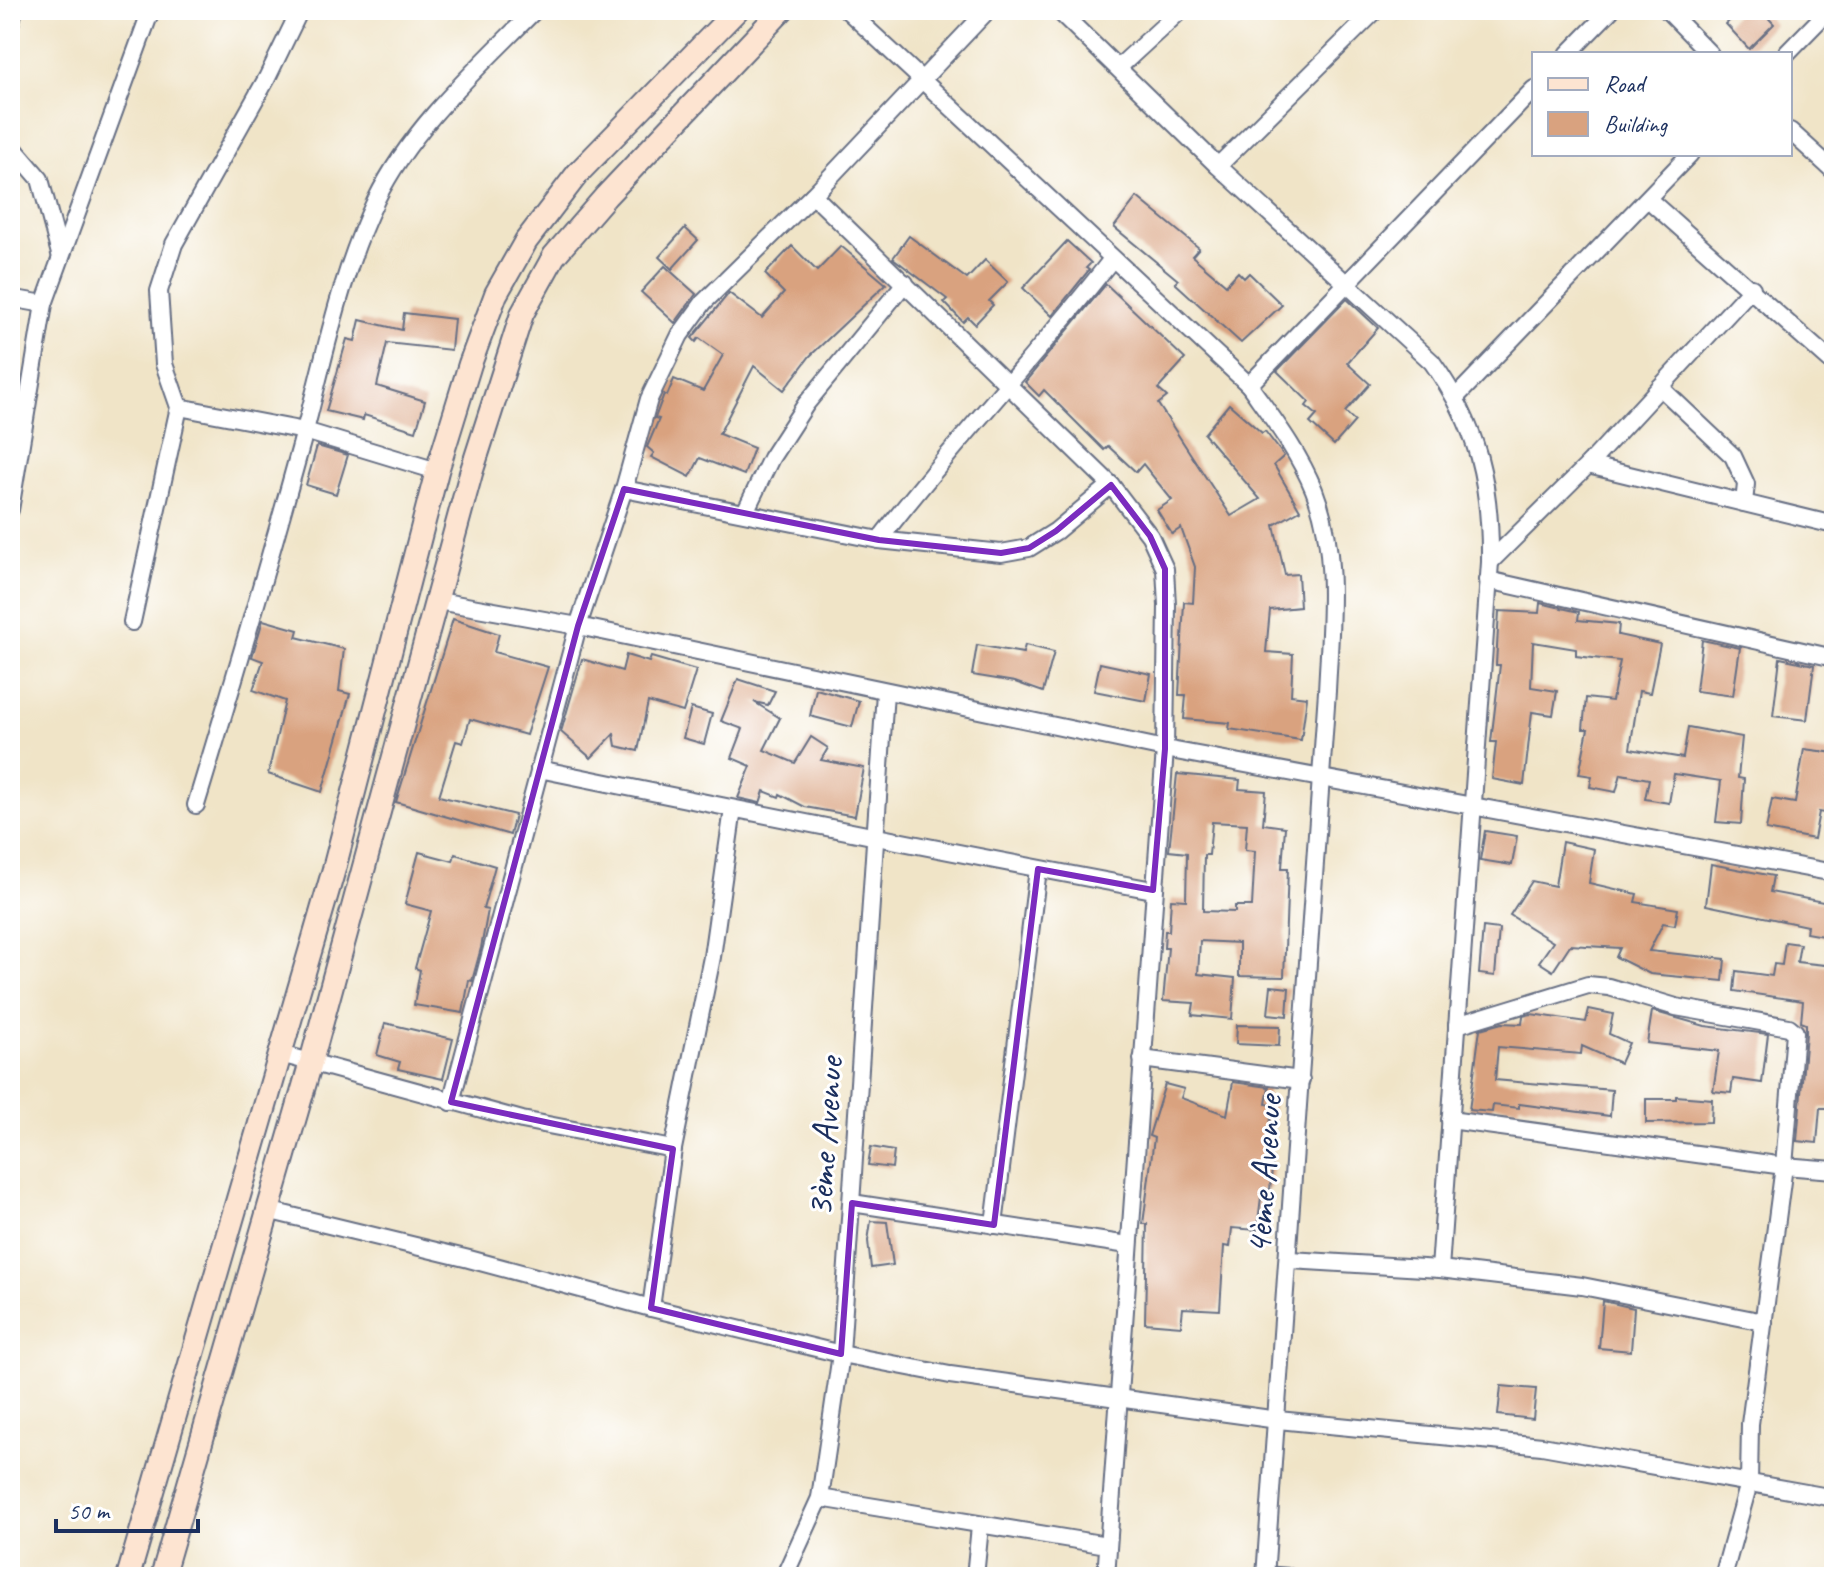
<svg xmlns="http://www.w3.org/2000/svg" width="1844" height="1587" font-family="Caveat,sans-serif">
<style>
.building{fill:#d9a27f;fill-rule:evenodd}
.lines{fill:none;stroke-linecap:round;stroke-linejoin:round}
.street-casing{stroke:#666e83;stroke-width:20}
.secondary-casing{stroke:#666e83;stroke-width:26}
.street{stroke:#fff;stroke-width:16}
.secondary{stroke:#fde4d1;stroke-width:22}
.marked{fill:none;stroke:#7b2cbf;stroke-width:6;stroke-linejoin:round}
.labels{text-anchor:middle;stroke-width:6;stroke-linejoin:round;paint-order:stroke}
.street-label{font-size:38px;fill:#1b2f5e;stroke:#fff}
</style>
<rect width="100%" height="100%" fill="#fff"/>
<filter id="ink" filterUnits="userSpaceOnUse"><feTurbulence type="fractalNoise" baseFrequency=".0125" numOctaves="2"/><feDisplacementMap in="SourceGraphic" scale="16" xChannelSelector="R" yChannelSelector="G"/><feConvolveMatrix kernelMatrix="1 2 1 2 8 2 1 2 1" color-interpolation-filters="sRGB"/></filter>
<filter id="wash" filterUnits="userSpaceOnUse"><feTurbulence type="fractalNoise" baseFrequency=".006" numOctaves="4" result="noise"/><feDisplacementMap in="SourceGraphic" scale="32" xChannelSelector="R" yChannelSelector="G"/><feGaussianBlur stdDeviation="1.8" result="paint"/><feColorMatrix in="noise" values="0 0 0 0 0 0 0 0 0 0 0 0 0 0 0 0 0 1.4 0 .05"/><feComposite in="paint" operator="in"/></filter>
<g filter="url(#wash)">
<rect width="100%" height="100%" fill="#f0e4c7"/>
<g id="blocks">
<!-- building -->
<g class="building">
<polygon points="1741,10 1761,10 1774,24 1749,49 1726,24"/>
<polygon points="1137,197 1199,248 1192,256 1226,285 1238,272 1244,278 1249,273 1282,305 1241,343 1175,283 1178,280 1114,227"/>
<polygon points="685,228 698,240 672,269 659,257"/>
<polygon points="909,236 967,279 985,260 1008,282 989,301 993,305 975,324 968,317 963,322 944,302 947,299 893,258"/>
<polygon points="1067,241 1091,263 1086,268 1089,270 1052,316 1023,288"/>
<polygon points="792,246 817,271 841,246 886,284 810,356 784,390 754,366 719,434 754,448 744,475 700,458 690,477 651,457 654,453 647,447 659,419 655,418 664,394 667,396 674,379 703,391 723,355 699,338 696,342 692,338 729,293 762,318 784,293 765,274"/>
<polygon points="665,266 696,294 675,323 641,292"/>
<polygon points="1106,284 1185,359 1158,389 1167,397 1158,404 1231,516 1260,499 1204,434 1229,404 1262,433 1265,431 1284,456 1274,465 1300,510 1274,525 1285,575 1298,574 1300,607 1270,610 1266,652 1293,654 1291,695 1307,697 1301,740 1229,729 1230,723 1184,719 1186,695 1179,695 1184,602 1193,603 1195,567 1181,528 1172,534 1157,510 1172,500 1143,464 1136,472 1108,446 1104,450 1044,390 1039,396 1025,382"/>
<polygon points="1347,299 1378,328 1347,363 1370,384 1345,412 1355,421 1334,445 1310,423 1317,415 1306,406 1309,402 1277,371"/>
<polygon points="404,313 454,319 451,350 387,343 377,386 425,401 416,431 364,415 363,420 326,411 347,339 355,341 360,320 402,330"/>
<polygon points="317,446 348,455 336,494 306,485"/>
<polygon points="1540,603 1579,612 1578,620 1619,624 1618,635 1660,644 1650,693 1639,691 1630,749 1683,758 1688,727 1742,737 1738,778 1744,779 1741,824 1716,822 1721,781 1674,774 1669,803 1645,799 1649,779 1621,774 1616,792 1590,787 1592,776 1579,774 1588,729 1583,729 1586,698 1612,701 1620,661 1576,656 1576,649 1533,642 1531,687 1557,691 1553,715 1532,712 1524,785 1492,779 1496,742 1491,742 1500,665 1496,665 1499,611 1539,613"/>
<polygon points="453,619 499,634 494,652 548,667 526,735 470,719 463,743 456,741 439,796 515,815 510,835 396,802"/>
<polygon points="263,620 298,630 296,637 344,649 339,691 350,694 322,792 268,774 285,701 253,690 263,661 252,657"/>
<polygon points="1702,640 1740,648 1733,696 1696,691"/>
<polygon points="977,645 1023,653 1025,645 1054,652 1043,692 1015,682 972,675"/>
<polygon points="626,655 649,662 651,657 696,670 683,712 648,702 638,751 616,746 614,734 591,758 561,732 582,659 622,671"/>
<polygon points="1780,658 1814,665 1807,720 1773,716"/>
<polygon points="1100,663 1151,674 1146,701 1094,691"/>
<polygon points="738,679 775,691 768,705 754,702 780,718 764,750 795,763 811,737 828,748 821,760 864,768 855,816 805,807 780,794 779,797 764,791 760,803 738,798 751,766 732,758 743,729 721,721"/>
<polygon points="816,689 859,701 852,727 810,716"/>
<polygon points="691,708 712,714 704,744 683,738"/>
<polygon points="1804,749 1834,753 1834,815 1819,812 1814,839 1766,830 1772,799 1795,803"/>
<path d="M1177,774L1240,780L1239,789L1266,791L1263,824L1285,827L1282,868H1288L1284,977L1239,976V943L1200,941L1198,974L1235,978L1232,1019L1192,1015L1194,1003L1163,1001L1168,948H1164L1165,931H1169L1171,899L1186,900L1187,853L1169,851ZM1212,822L1247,824L1245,850L1255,851L1252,906H1235V912L1203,911L1204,855H1209Z"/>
<polygon points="1485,831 1517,836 1512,865 1480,860"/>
<polygon points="1562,842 1594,849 1589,883 1637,894 1635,902 1678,909 1675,925 1663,923 1649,951 1725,959 1723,981 1650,974 1616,957 1620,948 1570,945 1553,971 1539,962 1553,942 1510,915 1532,881 1555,886"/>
<polygon points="419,852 453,861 455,854 495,866 483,909 488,910 481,948 472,981 469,980 463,1013 414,1005 420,970 415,968 431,911 405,904"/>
<polygon points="1711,864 1773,876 1770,892 1834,904 1834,938 1806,933 1807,926 1706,905"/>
<polygon points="1483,927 1499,929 1495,976 1479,974"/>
<polygon points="1785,942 1800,944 1797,962 1834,966 1834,1103 1830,1103 1829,1108 1820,1108 1817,1143 1797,1141 1806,1033 1806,1024 1801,1022 1803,1001 1734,991 1736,971 1772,976 1774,964 1782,965"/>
<polygon points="1271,986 1289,988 1287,1016 1268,1014"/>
<polygon points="1589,1009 1613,1014 1609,1034 1629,1043 1620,1063 1582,1046 1581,1054 1498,1047 1495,1080 1612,1090 1610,1116 1519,1104 1519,1108 1493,1105 1492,1112 1469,1110 1480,1029 1502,1023 1522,1024 1523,1016 1531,1014 1586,1022"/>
<polygon points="1652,1011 1705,1026 1768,1034 1762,1083 1733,1079 1731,1093 1713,1091 1719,1051 1647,1043"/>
<polygon points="385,1023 453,1039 443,1079 398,1069 400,1062 377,1055"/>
<polygon points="1237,1025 1280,1026 1279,1046 1236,1044"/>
<polygon points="1233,1082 1269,1087 1266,1104 1273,1105 1267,1144 1272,1144 1270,1157 1273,1158 1270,1190 1262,1189 1257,1230 1232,1228 1230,1247 1224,1246 1220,1310 1183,1308 1181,1326 1145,1323 1147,1224 1143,1224 1154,1138 1149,1136 1165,1084 1184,1089 1181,1098 1227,1115"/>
<polygon points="1676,1096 1712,1099 1711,1122 1646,1123 1646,1099 1676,1099"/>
<polygon points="871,1147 894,1151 892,1168 868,1165"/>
<polygon points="871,1221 887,1222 893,1265 871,1268 868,1241"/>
<polygon points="1603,1301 1634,1308 1631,1351 1599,1348"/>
<polygon points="1501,1386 1536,1389 1533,1419 1498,1415"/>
</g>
</g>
</g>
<g filter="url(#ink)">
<use href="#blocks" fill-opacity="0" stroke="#666e83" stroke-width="2"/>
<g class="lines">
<!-- street casing -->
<g class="street-casing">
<g id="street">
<path d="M847,10L1249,385C1273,419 1298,451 1314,490C1339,553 1330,625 1327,691L1265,1577"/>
<path d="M1058,10L1218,166L1432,362C1478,426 1491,484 1490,562L1440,1269"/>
<polyline points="1667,10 1710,54"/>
<polyline points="10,24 14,10"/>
<polyline points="1568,54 1611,10"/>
<polyline points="1786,54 1829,10"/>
<polyline points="1119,67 1181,10"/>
<polyline points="1790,131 1834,171"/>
<polyline points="10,144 40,179 60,254"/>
<polyline points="1218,166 1376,10"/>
<polyline points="813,195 1111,485 1150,536 1165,569 1167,605 1165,749 1106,1577"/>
<polyline points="1648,199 1834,364"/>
<polyline points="10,298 44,304"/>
<polyline points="1249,385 1534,89"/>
<polyline points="1660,387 1733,456 1746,484 1744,503"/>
<polyline points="1456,397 1690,154"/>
<polyline points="179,407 305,431 437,471"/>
<polyline points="1588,465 1834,525"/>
<polyline points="624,489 879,540 1001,553 1029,548 1056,531 1111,485"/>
<polyline points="10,510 44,304 151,10"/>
<polyline points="745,512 771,458 806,404 905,283"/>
<path d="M879,540C953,443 1037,356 1112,259"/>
<polyline points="1490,562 1588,465 1752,288"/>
<polyline points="1488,580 1834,658"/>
<polyline points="438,601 578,626 1165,749 1834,873"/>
<polyline points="132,622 179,407 164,364 159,291 174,244 267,78 300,10"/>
<path d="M539,769C744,811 948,852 1153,890"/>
<path d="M196,805C232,687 267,569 300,449C323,366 338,279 376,200C412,126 478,68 535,10"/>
<polyline points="1457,1025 1588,985 1609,987 1676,1007 1789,1027 1795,1032 1784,1166 1750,1424 1749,1483 1723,1577"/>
<polyline points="281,1054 522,1120 673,1149"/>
<polyline points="1142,1059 1301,1080"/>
<polyline points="451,1102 578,626 624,489 649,399 680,335 704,302 813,195 988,10"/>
<polyline points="1450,1120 1784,1166 1834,1170"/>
<polyline points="852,1203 1128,1245"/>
<polyline points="267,1210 469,1259 651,1308 841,1354 950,1375 1278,1420 1542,1446 1834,1498"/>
<polyline points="994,1225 1038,869"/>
<polyline points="1290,1260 1440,1269 1582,1286 1764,1322"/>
<polyline points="651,1308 673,1149 712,957 733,809"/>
<polyline points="820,1498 1107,1545"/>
<polyline points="1265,1575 1289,1577"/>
<polyline points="784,1577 820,1498 841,1354 885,692"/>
<polyline points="975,1577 980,1526"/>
</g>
</g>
<!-- secondary casing -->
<g class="secondary-casing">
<g id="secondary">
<polyline points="128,1577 334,869 437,471 470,364 496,294 526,241 578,173 737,10"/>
<polyline points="162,1577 311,1062 471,473 522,314 554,256 606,196 782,10"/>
</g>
</g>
<!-- street -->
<use href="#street" class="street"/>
<!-- secondary -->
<use href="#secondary" class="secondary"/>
</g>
</g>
<!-- marked area -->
<path class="marked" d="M1111,485L1150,536L1165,569V749L1153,890L1038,869L994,1225L852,1203L841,1354L651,1308L673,1149L451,1102L578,626L624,489L879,540L1001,553L1029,548L1056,531Z"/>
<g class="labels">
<!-- street labels -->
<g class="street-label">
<text transform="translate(824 1137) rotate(-86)" y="13">3ème Avenue</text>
<text transform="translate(1263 1175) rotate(-86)" y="13">4ème Avenue</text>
</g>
</g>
<!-- margin -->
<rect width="1844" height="1587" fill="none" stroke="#fff" stroke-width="40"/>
<!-- legend -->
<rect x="1532" y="52" width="260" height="104" fill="#ffffff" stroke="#a4acbf" stroke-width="2"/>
<rect x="1548" y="78" width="40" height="12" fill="#fde4d1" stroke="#a4acbf" stroke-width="2"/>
<text x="1604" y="92" font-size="24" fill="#1b2f5e">Road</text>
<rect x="1548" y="112" width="40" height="24" fill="#d9a27f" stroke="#a4acbf" stroke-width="2"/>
<text x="1604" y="132" font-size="24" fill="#1b2f5e">Building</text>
<!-- scale -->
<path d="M56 1519v12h142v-12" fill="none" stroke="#1b2f5e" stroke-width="4"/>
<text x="68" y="1519" font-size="24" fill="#1b2f5e" stroke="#ffffff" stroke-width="6" paint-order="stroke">50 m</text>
</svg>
